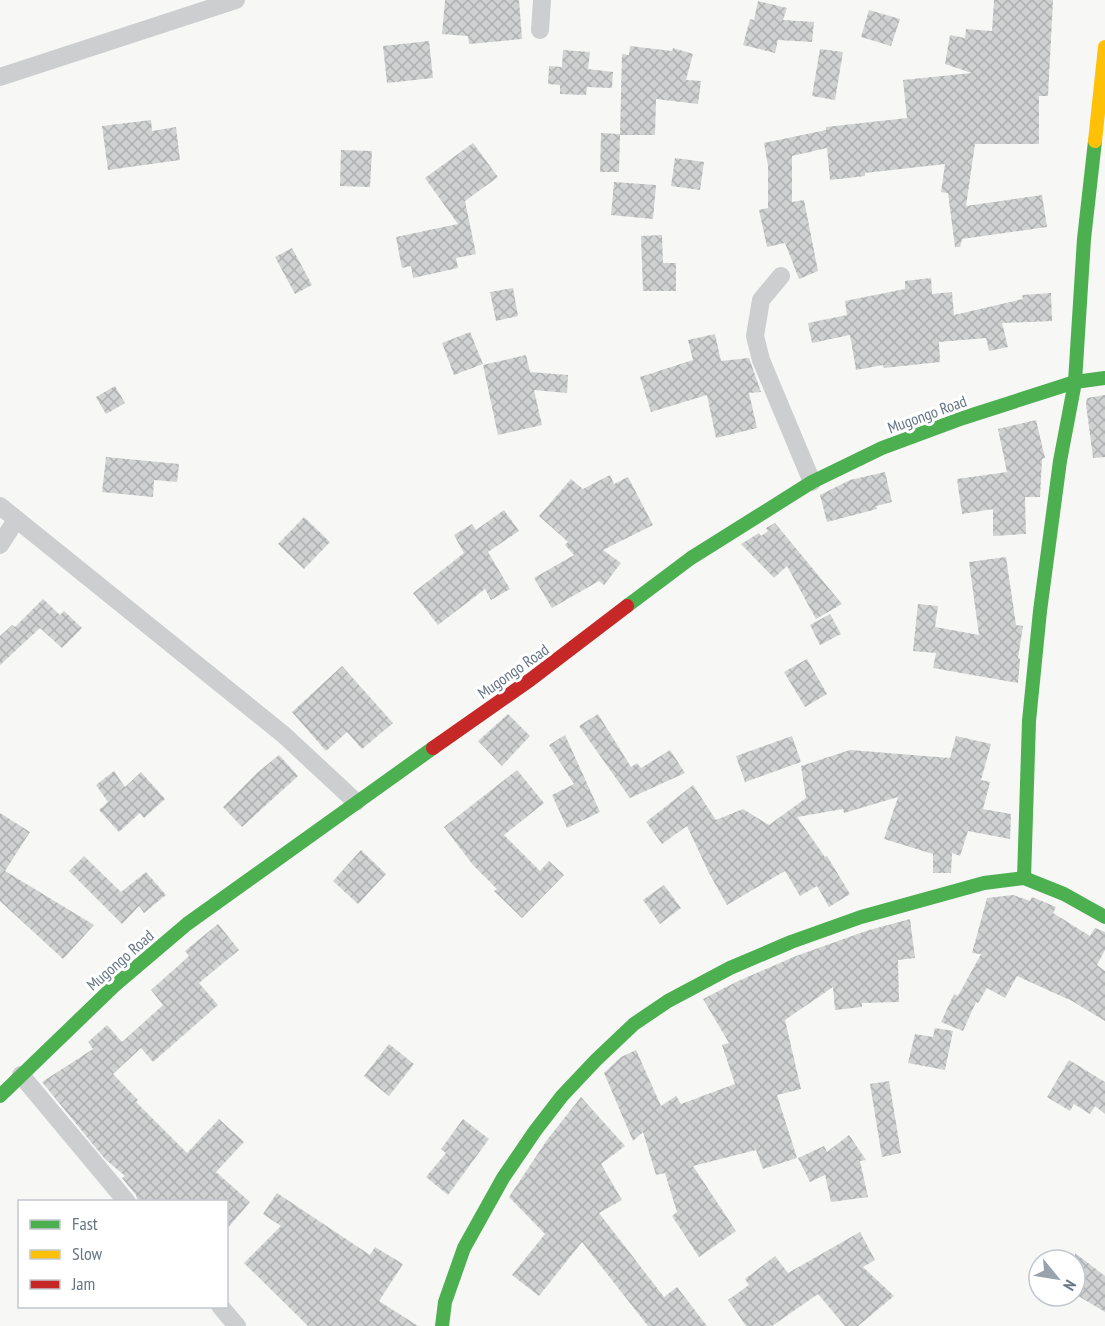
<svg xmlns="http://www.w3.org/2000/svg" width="1105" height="1326" font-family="'PT Sans Narrow',sans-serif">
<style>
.building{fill:url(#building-cross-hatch)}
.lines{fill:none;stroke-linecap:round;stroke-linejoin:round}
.street{stroke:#cccecf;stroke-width:18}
.fast{stroke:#4caf50;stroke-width:14}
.slow{stroke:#ffc107;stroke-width:14}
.jam{stroke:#c62828;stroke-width:14}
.labels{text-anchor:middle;stroke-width:6;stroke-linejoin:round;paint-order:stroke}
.street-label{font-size:16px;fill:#677686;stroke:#fff}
</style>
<defs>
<pattern id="building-cross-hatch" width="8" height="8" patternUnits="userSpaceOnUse" patternTransform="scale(1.5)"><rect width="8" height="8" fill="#d0d2d2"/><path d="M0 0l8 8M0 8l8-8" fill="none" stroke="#adafb0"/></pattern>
</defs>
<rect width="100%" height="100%" fill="#f7f7f6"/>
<!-- building -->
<g class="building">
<polygon points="445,0 519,0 522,39 469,44 468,36 442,34"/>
<polygon points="994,0 1053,0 1048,96 1039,96 1039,144 975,144 966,206 1042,195 1047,227 962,239 960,247 955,247 948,193 941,192 945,164 865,173 865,176 830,180 827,148 792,156 792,202 804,200 818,271 799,279 785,243 767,247 759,210 768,208 768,166 764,143 826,130 826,127 907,118 903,80 972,73 945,64 950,35 965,38 966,29 992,31"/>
<polygon points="758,1 787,8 783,20 814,22 812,42 778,40 775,53 743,45 750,19 754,20"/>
<polygon points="869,10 900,19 891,46 861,37"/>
<polygon points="429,41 433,78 387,83 383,46"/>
<polygon points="630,46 672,51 673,48 693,54 686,80 701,81 698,104 656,99 655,135 620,135 622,54 629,55"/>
<polygon points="820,49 843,52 835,100 812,96"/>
<polygon points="563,50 590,52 588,69 613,72 612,88 587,87 586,95 560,94 560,85 548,84 549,66 562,67"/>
<polygon points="151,120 152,131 176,127 180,160 108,170 102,126"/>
<polygon points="601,133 620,134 619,172 600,172"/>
<polygon points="473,143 498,177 465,201 476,254 456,258 458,268 413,278 411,266 402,268 396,237 458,224 425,178"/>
<polygon points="341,150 372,151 370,187 340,186"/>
<polygon points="675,158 704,162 700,190 671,186"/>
<polygon points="614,182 656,185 653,219 611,215"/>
<polygon points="662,235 663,263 676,263 676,291 643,291 641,236"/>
<polygon points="292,248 312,285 295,294 275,257"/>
<polygon points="931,278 932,294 952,292 954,315 1023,299 1022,295 1051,293 1052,321 1002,323 1008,347 989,351 986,338 939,342 940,362 884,368 883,365 856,370 850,335 812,343 808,323 847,315 845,301 905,289 905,281"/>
<polygon points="513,288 518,316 496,321 490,292"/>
<polygon points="470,332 483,364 454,375 442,343"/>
<polygon points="715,334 721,361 749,358 761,392 749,393 757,428 716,438 707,395 651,412 640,377 693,360 688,340"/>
<polygon points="526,355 530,372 568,375 567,393 534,390 542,425 498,435 483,365"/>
<polygon points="115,386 125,403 106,414 96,397"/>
<polygon points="1105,395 1105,457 1093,458 1086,404 1087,398"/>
<polygon points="1036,420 1045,458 1042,459 1040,497 1025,497 1026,534 993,536 993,509 962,514 957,479 1007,472 998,429"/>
<polygon points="106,457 179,464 177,482 154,480 153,497 102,492"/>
<polygon points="885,472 892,502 876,506 877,509 827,522 820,495 850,480"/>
<polygon points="610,475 614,484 628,477 653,525 603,550 621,563 604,585 599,581 552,608 534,578 574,555 565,545 568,542 539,516 571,479 583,489"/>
<polygon points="504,510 519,531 488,552 510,589 491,600 485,589 438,625 413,593 464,553 454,535 472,524 476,530"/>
<polygon points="304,517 330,542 304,569 278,544"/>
<polygon points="775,523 827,586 842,604 816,619 787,566 774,578 741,544 759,533 761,536 768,531 766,528"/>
<polygon points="1006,557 1016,625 1023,626 1018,658 1020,659 1018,683 933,668 936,653 913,651 918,604 938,606 935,627 979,635 969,562"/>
<polygon points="43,599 60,615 64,611 82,628 62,648 40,628 0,665 0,636 12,625 15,627"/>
<polygon points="830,614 841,634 820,645 810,625"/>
<polygon points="807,659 827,694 805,707 784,672"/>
<polygon points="342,666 393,723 362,749 347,732 326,751 292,712"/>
<polygon points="508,714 530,736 502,766 478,741"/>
<polygon points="598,714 631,767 637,763 641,768 670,750 685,773 630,798 579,726"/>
<polygon points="565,735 600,812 567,828 552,795 574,784 549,745"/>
<polygon points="792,736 801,762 745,782 736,756"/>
<polygon points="956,736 991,744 981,780 990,782 983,809 1011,814 1010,839 968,831 960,856 952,853 951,873 933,873 933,854 884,839 898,797 844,813 843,809 797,817 825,857 827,856 850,894 829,907 817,886 800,896 785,871 727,905 709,873 687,826 662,844 646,822 693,785 716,820 743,809 769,825 806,798 801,766 850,750 950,758"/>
<polygon points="279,755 298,776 242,827 223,807 257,773"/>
<polygon points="517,770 544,803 504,835 540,871 549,861 564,875 522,918 494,891 497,889 473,865 444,827"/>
<polygon points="114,771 125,787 141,772 165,799 144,818 140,813 119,832 99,810 108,802 96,785"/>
<polygon points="0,813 30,832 5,871 94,925 63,959 0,901"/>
<polygon points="361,850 386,874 358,904 333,881"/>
<polygon points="84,856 121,892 146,872 166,895 144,913 139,906 122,924 69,871"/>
<polygon points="664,885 681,908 660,924 643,900"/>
<polygon points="1013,895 1030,901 1032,897 1056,907 1053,913 1090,936 1095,928 1105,932 1105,950 1097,965 1105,971 1105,1021 1072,1001 1017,976 1005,998 987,988 978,1003 976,1002 963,1031 941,1022 954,994 958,996 981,954 972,953 987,898"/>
<polygon points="910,919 915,958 898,960 899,1002 862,1003 862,1007 835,1010 833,987 785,1020 801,1089 777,1095 797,1158 763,1169 756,1150 693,1166 736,1231 699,1257 672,1216 677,1212 665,1173 656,1175 643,1132 633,1141 604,1073 621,1057 636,1050 661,1106 676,1096 681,1104 735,1084 722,1045 729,1043 703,999 736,982 796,956 866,931"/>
<polygon points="218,924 239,950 199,983 218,1005 153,1062 141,1048 113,1074 138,1100 136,1102 187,1153 219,1119 244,1142 216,1172 250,1202 226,1230 226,1202 138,1202 136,1195 122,1178 125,1176 105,1159 42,1082 93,1049 88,1042 107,1025 122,1042 163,1005 151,990 189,956 185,951"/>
<polygon points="935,1028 953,1031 945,1070 908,1063 915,1034 933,1037"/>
<polygon points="389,1044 414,1064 389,1096 364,1076"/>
<polygon points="1069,1060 1105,1082 1105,1114 1095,1106 1090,1114 1074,1104 1070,1111 1047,1097"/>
<polygon points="889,1081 901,1153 882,1157 870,1084"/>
<polygon points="581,1097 625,1146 601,1164 622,1200 599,1213 664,1297 677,1287 707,1326 648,1326 582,1242 539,1296 512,1275 545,1234 509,1197 547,1140"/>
<polygon points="463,1119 489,1139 448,1195 426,1177 446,1153 441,1149"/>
<polygon points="849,1135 866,1160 860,1161 868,1197 831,1202 825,1175 810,1182 798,1158 824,1146 827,1152"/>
<polygon points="277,1193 370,1255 375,1247 403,1264 379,1301 418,1326 308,1326 244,1263 281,1226 263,1214"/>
<polygon points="860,1232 875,1260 863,1267 894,1296 858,1326 845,1326 818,1294 772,1326 746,1326 728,1300 749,1285 745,1279 775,1256 788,1273"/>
<polygon points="1075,1253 1105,1276 1105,1312 1075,1294"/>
</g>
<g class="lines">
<!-- street -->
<g class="street">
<polyline points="540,30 542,0"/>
<polyline points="0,77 236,0"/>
<polyline points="781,276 761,300 755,336 761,360 812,482"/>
<polyline points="0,506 284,735 356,802"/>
<polyline points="0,545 16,520"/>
<polyline points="21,1075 127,1202"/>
<polyline points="220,1306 237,1326"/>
</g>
<!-- fast -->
<g class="fast">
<polyline points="627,606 691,558 812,482 882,448 963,418 1075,382 1105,378"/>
<polyline points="1024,878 1029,721 1040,611 1060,461 1075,382 1084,239 1095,141"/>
<polyline points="0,1096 114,986 187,924 433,748"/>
<polyline points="442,1326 445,1302 464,1248 503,1178 535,1131 562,1096 596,1060 634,1024 668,1001 730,968 791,942 861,917 984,883 1024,878 1064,894 1105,917"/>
</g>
<!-- slow -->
<polyline class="slow" points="1095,141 1105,47"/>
<!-- jam -->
<polyline class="jam" points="433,748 530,680 627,606"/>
</g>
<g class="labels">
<!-- street labels -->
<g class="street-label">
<text transform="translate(927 414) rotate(-20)" y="6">Mugongo Road</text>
<text transform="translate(513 671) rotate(-35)" y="6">Mugongo Road</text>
<text transform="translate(120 960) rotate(-41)" y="6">Mugongo Road</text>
</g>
</g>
<!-- legend -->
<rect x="18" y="1200" width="210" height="108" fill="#ffffff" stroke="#c2c8cf" stroke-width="1.5"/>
<rect x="30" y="1220" width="30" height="9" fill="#4caf50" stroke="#c2c8cf" stroke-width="1.5"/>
<text x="72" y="1230" font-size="18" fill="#677686">Fast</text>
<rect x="30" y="1250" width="30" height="9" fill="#ffc107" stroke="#c2c8cf" stroke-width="1.5"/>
<text x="72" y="1260" font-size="18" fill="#677686">Slow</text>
<rect x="30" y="1280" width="30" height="9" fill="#c62828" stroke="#c2c8cf" stroke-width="1.5"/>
<text x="72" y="1290" font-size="18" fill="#677686">Jam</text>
<!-- north arrow -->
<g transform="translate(1057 1278) rotate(120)"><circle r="28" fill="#ffffff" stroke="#c2c8cf" stroke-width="1.5"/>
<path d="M0-4.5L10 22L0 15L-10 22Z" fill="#99a3ad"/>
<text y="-9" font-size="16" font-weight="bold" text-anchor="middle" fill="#677686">N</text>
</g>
</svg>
